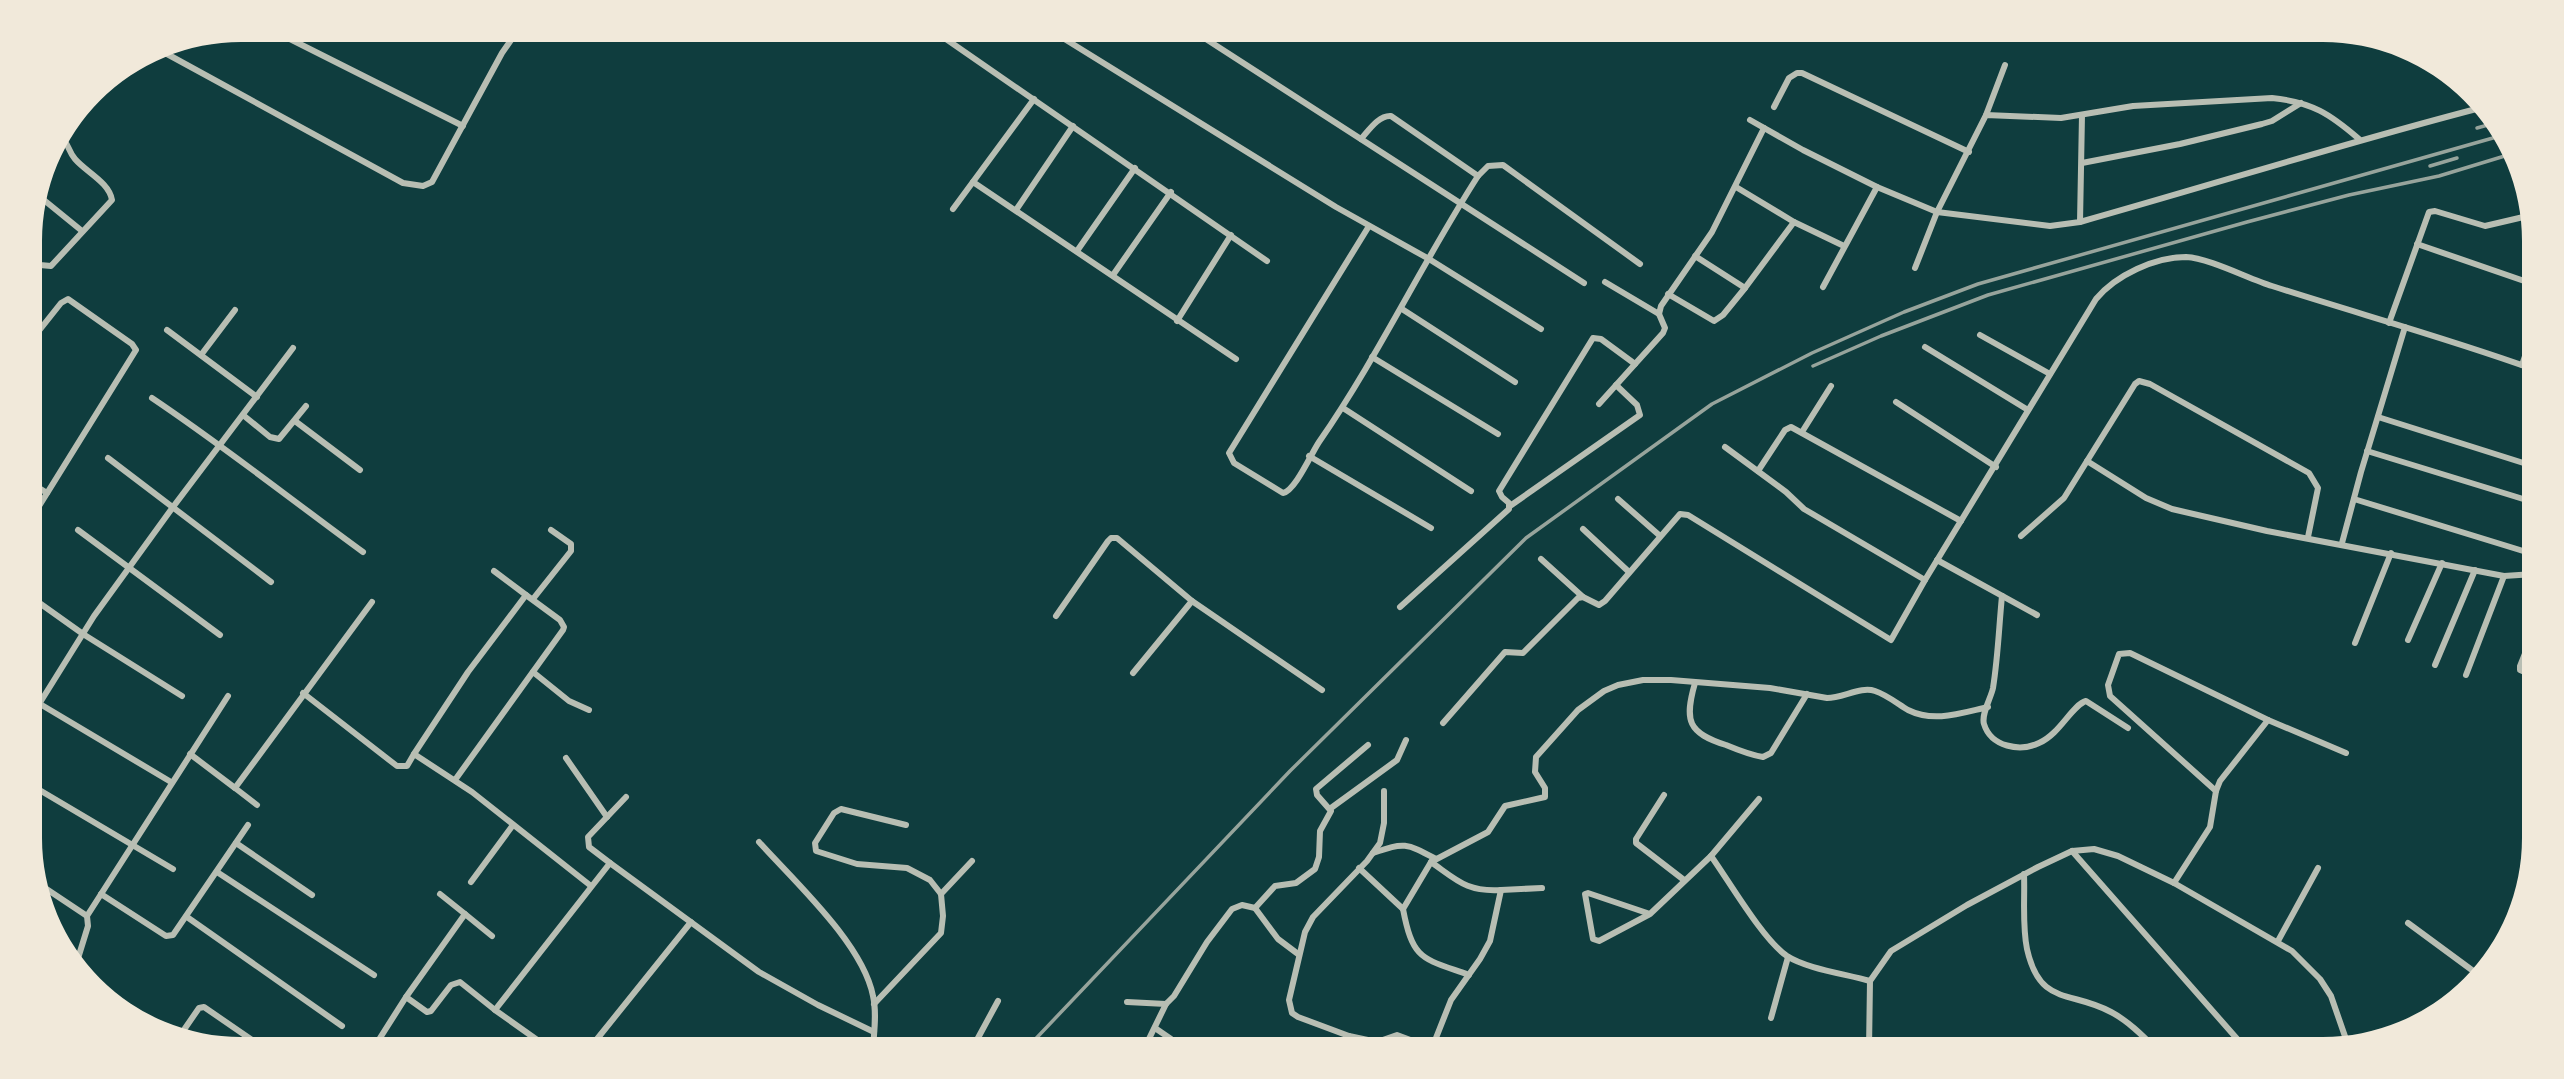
<svg xmlns="http://www.w3.org/2000/svg" width="2564" height="1079" font-family="'Titillium Web',sans-serif">
<style>
.lines{fill:none;stroke-linecap:round;stroke-linejoin:round}
.minor{stroke:#b8beb3;stroke-width:6}
.rail{stroke:#97a49c;stroke-width:3.5}
</style>
<rect width="100%" height="100%" fill="#0f3d3e"/>
<g class="lines">
<!-- minor -->
<g class="minor">
<polyline points="272,30 463,126"/>
<polyline points="933,30 1267,261"/>
<polyline points="1050,30 1336,207 1429,259 1541,329"/>
<polyline points="1192,30 1584,283"/>
<polyline points="156,48 403,183 423,186 432,182 502,53 518,30"/>
<polyline points="1774,107 1789,78 1797,73 1802,73 1969,152"/>
<polyline points="1986,115 2005,65"/>
<polyline points="1750,120 1803,150 1877,187 1937,212 2050,226 2080,222 2082,115"/>
<path d="M1361,139C1369,130 1379,115 1391,116L1478,176L1488,166L1503,165L1640,264"/>
<polyline points="2082,163 2180,144 2262,124 2272,121 2301,103"/>
<polyline points="973,182 1236,359"/>
<polyline points="1736,187 1794,222"/>
<polyline points="39,196 82,231"/>
<polyline points="953,209 1034,99"/>
<polyline points="1016,210 1073,126"/>
<path d="M2080,222C2215,184 2348,142 2484,107"/>
<path d="M1369,226L1229,453L1234,463L1283,493C1295,491 1311,454 1319,442C1378,357 1422,263 1478,176"/>
<polyline points="2417,244 2533,284"/>
<polyline points="1077,251 1135,168"/>
<path d="M30,254L40,265L51,266L112,200C109,182 86,172 75,159C68,151 69,143 60,136"/>
<polyline points="1695,256 1745,288 1794,222 1844,246"/>
<path d="M1915,268L1937,212L1986,115L2061,118L2133,106L2272,98C2312,102 2330,114 2359,139"/>
<polyline points="1113,275 1171,192"/>
<polyline points="1605,282 1659,314"/>
<polyline points="1823,287 1877,187"/>
<polyline points="1668,294 1714,321 1723,315 1745,288"/>
<polyline points="1402,309 1515,382"/>
<polyline points="1177,321 1231,235"/>
<polyline points="2389,323 2429,212 2435,211 2485,226 2532,215"/>
<polyline points="167,330 257,397"/>
<polyline points="1980,335 2050,374"/>
<polyline points="30,342 61,303 68,299 132,344 136,350 31,519"/>
<polyline points="1925,347 2028,410"/>
<polyline points="201,355 235,310"/>
<polyline points="1372,357 1498,434"/>
<polyline points="2522,365 2533,333"/>
<path d="M152,398C225,447 293,501 363,552"/>
<polyline points="1896,402 1996,467"/>
<polyline points="1599,404 1663,333 1665,328 1659,314 1661,306 1712,232 1764,128"/>
<polyline points="1343,408 1471,491"/>
<polyline points="243,415 270,437 279,439 306,406"/>
<polyline points="2378,417 2533,466"/>
<polyline points="295,421 360,470"/>
<polyline points="1802,432 1831,386"/>
<polyline points="1725,447 1786,492 1804,509 1925,580"/>
<polyline points="2367,451 2533,502"/>
<polyline points="1309,456 1431,528"/>
<polyline points="108,458 271,582"/>
<polyline points="2087,461 2146,498 2172,509 2267,531 2504,576 2534,574"/>
<polyline points="1758,471 1785,430 1791,427 1961,521"/>
<polyline points="31,483 47,493"/>
<polyline points="1618,499 1659,535"/>
<polyline points="2354,499 2533,554"/>
<polyline points="1510,506 1640,415 1637,405 1616,385"/>
<polyline points="1583,529 1629,572"/>
<polyline points="78,530 220,635"/>
<polyline points="2021,536 2064,498 2135,384 2139,381 2150,384 2309,473 2318,488 2308,537"/>
<polyline points="2342,543 2361,472 2405,327"/>
<polyline points="1541,559 1583,597"/>
<polyline points="1937,560 2037,615"/>
<polyline points="494,571 526,595"/>
<path d="M2002,596C1999,626 1998,657 1993,688C1991,698 1981,714 1984,724C1991,747 2020,752 2039,743C2060,734 2072,705 2086,701L2128,728"/>
<polyline points="31,597 83,634 182,696"/>
<polyline points="533,599 571,551 571,544 551,530"/>
<polyline points="1400,607 1509,509 1509,503 1502,497 1499,491 1593,338 1601,339 1635,364"/>
<polyline points="1056,616 1108,541 1111,538 1117,538 1192,601 1322,690"/>
<polyline points="2534,631 2520,666 2520,670 2534,676"/>
<polyline points="2408,640 2442,563"/>
<polyline points="2355,643 2391,553"/>
<polyline points="2435,665 2475,570"/>
<polyline points="533,672 569,701 589,710"/>
<polyline points="1133,673 1192,601"/>
<polyline points="2466,675 2504,576"/>
<path d="M1695,683C1684,721 1688,733 1726,745C1738,750 1750,755 1763,757L1771,753L1807,694"/>
<polyline points="303,693 397,766 407,766 414,754"/>
<polyline points="40,704 171,782"/>
<polyline points="31,717 94,616 173,507 293,348"/>
<path d="M1443,723L1505,652L1523,653L1578,598L1583,597L1599,605L1605,601L1680,514L1688,515L1891,640L1925,580L2096,299C2116,275 2155,257 2186,257C2209,258 2249,279 2272,286C2359,314 2447,338 2533,369"/>
<polyline points="2532,753 2534,751"/>
<polyline points="190,754 235,788 372,602"/>
<polyline points="566,758 607,817"/>
<polyline points="455,780 563,630 564,627 560,620 526,595 468,672 414,754 472,792 591,886"/>
<polyline points="31,785 173,869"/>
<polyline points="235,788 257,805"/>
<polyline points="2216,791 2110,696 2108,685 2119,654 2130,653 2268,720"/>
<polyline points="1664,795 1636,839 1636,843 1684,880"/>
<polyline points="1331,808 1397,760 1406,740"/>
<path d="M759,842C795,882 863,944 873,996C877,1013 874,1032 873,1049"/>
<polyline points="236,843 312,895"/>
<polyline points="2072,851 2246,1049"/>
<path d="M1373,853C1405,842 1406,843 1436,859"/>
<polyline points="1711,856 1759,799"/>
<polyline points="610,863 589,847 588,837 626,797"/>
<path d="M1359,868L1403,909L1431,862L1488,832L1505,806L1545,797V788L1535,772L1536,757L1578,710L1604,691L1618,685L1643,680H1671L1770,688L1827,698C1843,698 1861,686 1875,691C1887,695 1898,704 1908,710C1934,723 1961,713 1988,707"/>
<polyline points="217,872 374,975"/>
<path d="M2024,874C2025,898 2022,925 2027,949C2040,1007 2071,990 2111,1012C2128,1021 2142,1035 2156,1049"/>
<polyline points="471,882 513,825"/>
<polyline points="2174,883 2210,827 2216,791 2220,781 2268,720 2346,753"/>
<polyline points="39,884 87,916 88,926 75,968"/>
<polyline points="1501,890 1542,888"/>
<polyline points="101,894 166,936 173,935 248,825"/>
<polyline points="440,894 465,914"/>
<polyline points="941,894 972,861"/>
<path d="M1403,909C1413,961 1422,958 1469,975"/>
<path d="M1650,914L1588,893L1585,894L1593,939L1599,941L1650,914L1711,856C1729,881 1763,940 1787,956C1807,969 1846,974 1870,981"/>
<polyline points="87,916 228,696"/>
<polyline points="187,917 342,1026"/>
<polyline points="2408,923 2480,976"/>
<polyline points="2278,941 2318,868"/>
<polyline points="1298,954 1278,939 1255,908 1275,886 1296,883 1315,869 1319,857 1320,831 1331,811 1317,795 1316,789 1368,745"/>
<polyline points="406,997 465,914 492,936"/>
<polyline points="1127,1002 1166,1004 1174,996 1207,942 1232,909 1242,905 1255,908"/>
<polyline points="874,1004 941,933 943,916 941,894 930,880 907,868 857,864 816,851 815,843 834,813 841,809 906,825"/>
<polyline points="1771,1018 1788,957"/>
<polyline points="1155,1028 1171,1039 1181,1049"/>
<path d="M1349,1036L1377,1042L1397,1035L1432,1048L1451,1000L1480,959L1490,941L1501,890C1467,892 1458,881 1431,862"/>
<polyline points="179,1037 199,1008 204,1007 252,1040 258,1049"/>
<polyline points="373,1049 406,997 427,1012 431,1011 451,985 460,982 495,1010"/>
<polyline points="550,1049 495,1010 610,863 759,972 818,1005 874,1032"/>
<polyline points="589,1049 691,922"/>
<polyline points="972,1049 998,1001"/>
<polyline points="1144,1049 1166,1004"/>
<polyline points="1348,1049 1349,1036 1298,1017 1292,1013 1289,1000 1305,932 1313,917 1367,861 1380,843 1384,823 1384,791"/>
<polyline points="1869,1049 1870,981 1891,951 1967,905 2038,867 2072,851 2094,849 2118,856 2174,883 2292,951 2320,979 2331,996 2348,1045"/>
</g>
<!-- rail -->
<g class="rail">
<polyline points="2477,128 2495,123"/>
<polyline points="2430,166 2457,158"/>
<polyline points="1813,366 1881,336 1988,295 2247,222 2349,195 2439,176 2508,155"/>
<polyline points="1026,1049 1290,771 1526,538 1712,404 1812,353 1904,312 1978,284 2500,136"/>
</g>
</g>
<!-- crop -->
<path d="M0 0H2564V1079H0ZM241 42H2323A199 199 0 0 1 2522 241V838A199 199 0 0 1 2323 1037H241A199 199 0 0 1 42 838V241A199 199 0 0 1 241 42Z" fill="#f1e9da" fill-rule="evenodd"/>
</svg>
